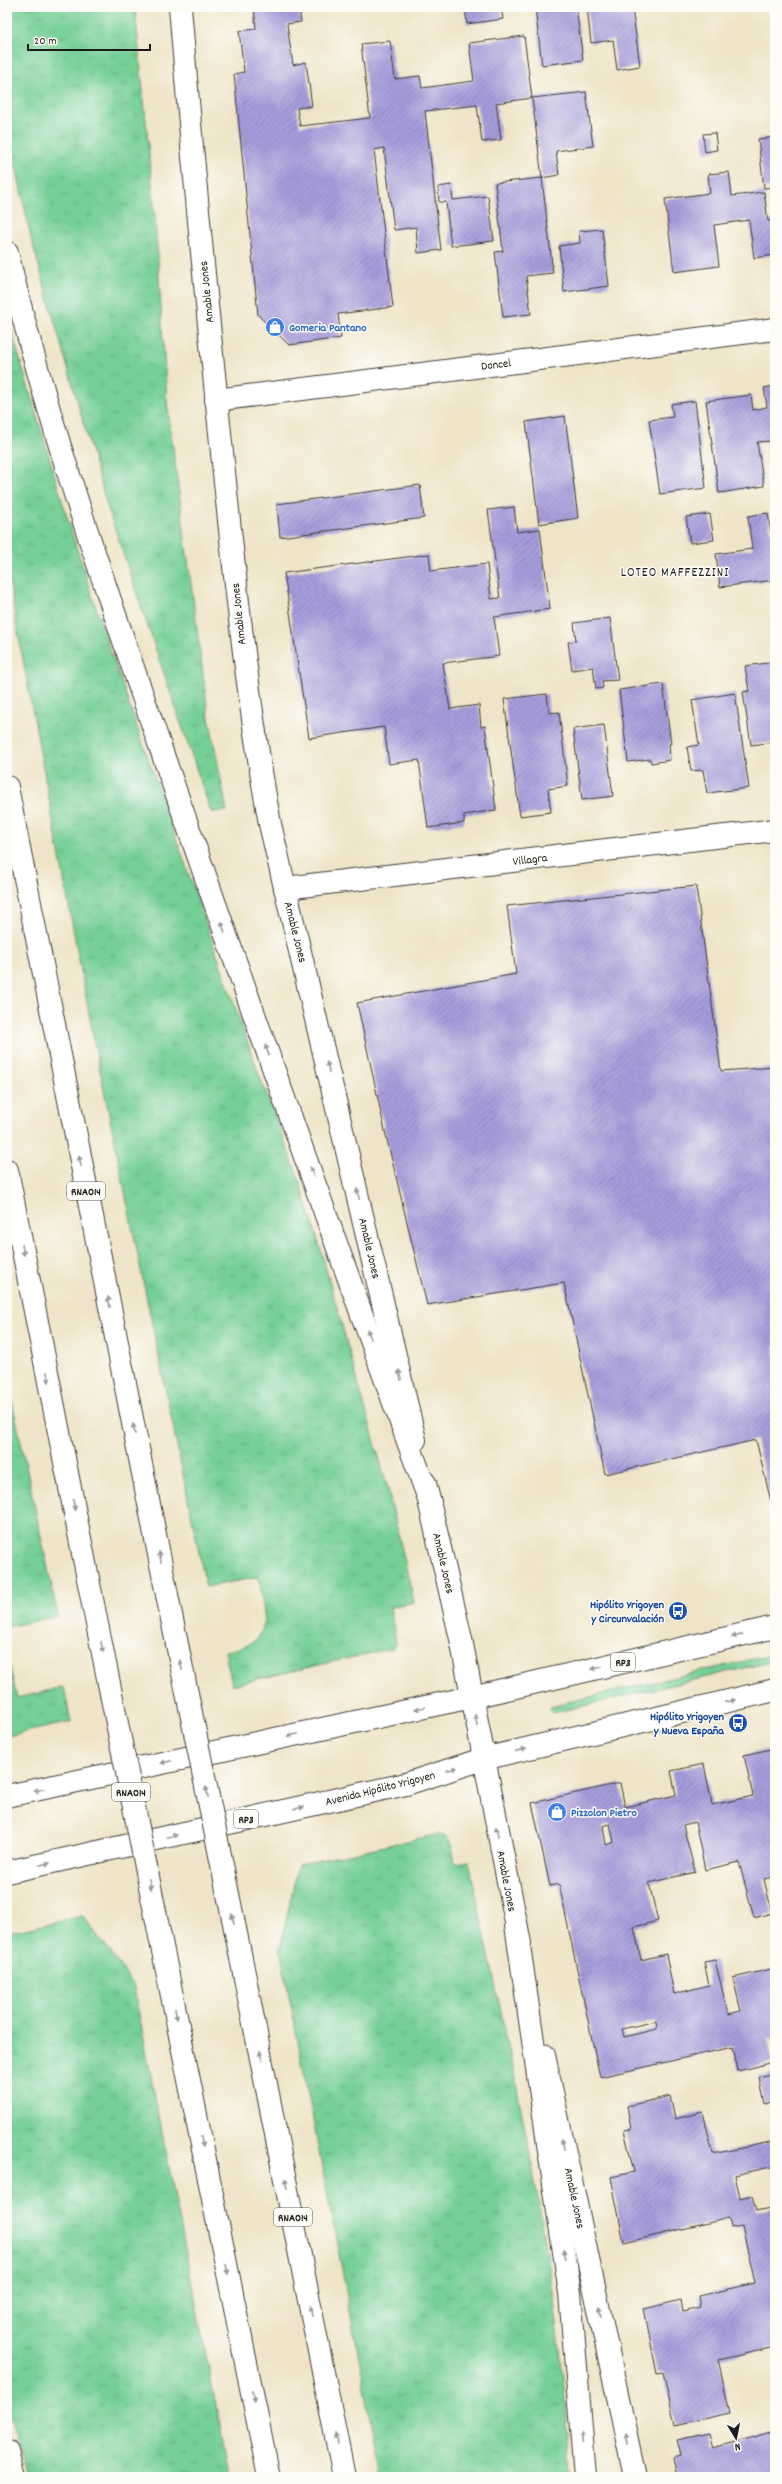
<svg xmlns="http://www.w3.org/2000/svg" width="782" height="2484" font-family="Dekko,sans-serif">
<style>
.grass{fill:url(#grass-tufts);stroke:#487659}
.building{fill:url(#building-hatch);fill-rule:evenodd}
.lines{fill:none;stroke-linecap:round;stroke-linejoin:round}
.street-casing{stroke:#3c3a36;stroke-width:24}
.secondary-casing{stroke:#3c3a36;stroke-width:24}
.primary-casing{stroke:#3c3a36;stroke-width:24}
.highway-casing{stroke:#3c3a36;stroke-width:24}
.street{stroke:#fff;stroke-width:22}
.secondary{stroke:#fff;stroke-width:22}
.primary{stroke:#fff;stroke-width:22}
.highway{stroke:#fff;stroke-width:22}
.highway-bridge-casing{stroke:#3c3a36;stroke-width:24;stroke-linecap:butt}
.highway-bridge{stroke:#fff;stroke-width:22}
.oneway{fill:#999}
.labels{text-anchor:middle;stroke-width:3;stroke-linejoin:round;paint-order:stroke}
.shield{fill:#fdfcf7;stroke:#605f5e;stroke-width:1}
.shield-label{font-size:11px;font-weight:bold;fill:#1c1c1c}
.street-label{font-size:12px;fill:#1c1c1c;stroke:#fdfcf7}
.shop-label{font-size:12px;font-weight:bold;fill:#366cbe;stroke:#fdfcf7;text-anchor:start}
.transit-label{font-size:12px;font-weight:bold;fill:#164399;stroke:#fdfcf7;text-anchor:end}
.neighbourhood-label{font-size:13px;letter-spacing:1px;fill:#1c1c1c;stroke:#fdfcf7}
</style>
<defs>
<pattern id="grass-tufts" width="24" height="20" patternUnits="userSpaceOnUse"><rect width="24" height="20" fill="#74cf96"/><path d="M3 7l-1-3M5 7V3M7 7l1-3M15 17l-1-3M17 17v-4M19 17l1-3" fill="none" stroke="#64b181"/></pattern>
<pattern id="building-hatch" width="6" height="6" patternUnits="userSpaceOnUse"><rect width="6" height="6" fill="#a69cdc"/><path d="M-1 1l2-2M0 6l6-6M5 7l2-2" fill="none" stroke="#867eb2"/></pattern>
</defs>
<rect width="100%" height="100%" fill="#fdfcf7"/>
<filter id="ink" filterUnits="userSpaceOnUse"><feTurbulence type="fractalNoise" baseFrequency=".025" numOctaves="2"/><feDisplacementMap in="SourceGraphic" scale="8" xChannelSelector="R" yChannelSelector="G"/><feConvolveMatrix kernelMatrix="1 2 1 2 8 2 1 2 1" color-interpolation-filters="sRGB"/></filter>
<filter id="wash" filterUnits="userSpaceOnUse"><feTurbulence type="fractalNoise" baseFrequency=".012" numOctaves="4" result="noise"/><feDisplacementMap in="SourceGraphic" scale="16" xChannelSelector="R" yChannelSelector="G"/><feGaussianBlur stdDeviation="0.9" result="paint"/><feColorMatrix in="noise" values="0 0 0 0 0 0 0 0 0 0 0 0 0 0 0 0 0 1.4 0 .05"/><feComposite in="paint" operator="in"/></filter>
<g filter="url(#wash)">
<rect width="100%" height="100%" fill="#efe4c7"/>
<!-- grass -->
<g class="grass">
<polygon points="7,7 135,7 155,216 167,402 208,712 227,811 211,812 107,506 31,238 7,123"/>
<path d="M7,316L73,537L108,644L257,1069L299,1179L317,1237L388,1489L414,1602L390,1607L396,1642L393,1648L232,1685L225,1651C246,1647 261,1644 265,1620L259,1577L206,1587L96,1051L15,617L7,563Z"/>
<polygon points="7,1377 58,1616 7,1627"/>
<polygon points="7,1654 17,1698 64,1687 71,1722 7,1736"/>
<polygon points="775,1654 775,1661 553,1713 550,1710 551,1706"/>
<path d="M439,1834C452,1834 453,1854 455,1863L469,1861C511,2064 562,2269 570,2477H382L280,1949L298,1865Z"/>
<polygon points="83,1916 133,1984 230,2477 28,2477 7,2406 7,1933"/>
</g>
<g id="blocks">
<!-- building -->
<g class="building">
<polygon points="254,7 299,7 301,22 287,24 293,65 306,62 312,106 297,108 300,126 370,118 361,44 390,41 395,79 420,76 422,88 474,81 469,43 524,36 532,98 496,103 501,140 482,142 477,105 425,111 441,250 418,253 416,227 394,230 384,148 374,150 393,307 338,314 341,338 289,345 258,315 234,74 244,72 239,31 256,29"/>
<polygon points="465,7 501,7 503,19 467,24"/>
<polygon points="535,7 576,7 583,60 542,65"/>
<polygon points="587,7 632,7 640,66 617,70 613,40 591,43"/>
<polygon points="642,7 667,7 667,8 643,11"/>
<polygon points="586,92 593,146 556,151 559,175 542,178 532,98"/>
<polygon points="715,133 717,150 705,152 703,134"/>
<polygon points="775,137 775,187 764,188 758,139"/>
<polygon points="729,172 732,196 764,192 768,221 775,220 775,255 754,258 749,220 714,225 719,266 674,272 665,199 710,193 708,174"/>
<polygon points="542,178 553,273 526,276 531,314 503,317 495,252 503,251 495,183"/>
<polygon points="451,185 453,200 488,196 494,241 451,246 446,202 439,202 438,187"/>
<polygon points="602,229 609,286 564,292 559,246 580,243 579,231"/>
<polygon points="775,386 775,461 771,441 757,442 764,486 719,493 706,401 751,395 753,410 767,407 764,388"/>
<polygon points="695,401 706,488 660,494 649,420 673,417 671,404"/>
<polygon points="565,416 578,518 539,524 526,422"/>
<polygon points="420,485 424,518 280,537 277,504"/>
<polygon points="514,507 517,532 540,529 550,609 494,617 499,656 443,663 450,709 479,705 481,727 485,726 496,810 464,815 464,823 428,828 419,760 389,764 384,727 309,738 284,573 429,554 431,571 487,564 491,599 500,598 488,510"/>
<polygon points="768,513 771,533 775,533 775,580 720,587 716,554 752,549 748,516"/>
<polygon points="710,514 714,540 690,543 686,517"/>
<polygon points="610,618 618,680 602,681 603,688 596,689 593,667 572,670 568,642 576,641 574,623"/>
<polygon points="775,662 775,742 751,745 743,692 749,691 745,666"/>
<polygon points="663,684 671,744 669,744 670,760 651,763 650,759 628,762 619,690"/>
<polygon points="735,693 749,788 707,793 703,770 691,771 687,747 699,745 692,700"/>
<polygon points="547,694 549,713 559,712 568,786 548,789 551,812 520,816 504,699"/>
<polygon points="604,725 613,796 582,800 573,729"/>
<polygon points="696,886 721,1071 775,1067 775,1518 756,1440 605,1474 564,1283 427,1305 385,1131 357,1003 516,974 507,906"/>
<path d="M775,1748V1886L772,1877L764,1879L772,1913L754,1918L739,1862L705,1870L695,1822L683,1825L695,1872L649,1883L658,1921L634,1927L641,1960L666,1954L674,1994L709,1985L704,1962L715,1960L728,2014L741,2011L733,1978L775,1968V2038L768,2039L773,2062L738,2071L733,2047L600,2077L559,1884L550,1886L532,1803L620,1783L625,1807L676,1795L671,1771L704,1764L712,1805L753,1796L744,1755ZM610,1824L614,1842L606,1845L603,1826ZM656,2021L657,2029L624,2037L622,2029Z"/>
<polygon points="775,2073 775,2101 765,2104 759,2077"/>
<polygon points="670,2096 675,2119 703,2112 713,2154 775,2141 775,2166 735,2175 740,2198 752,2195 756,2212 775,2208 775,2347 718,2360 730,2413 675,2425 663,2373 657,2374 644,2309 681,2300 683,2311 701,2307 699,2296 755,2283 742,2226 731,2228 729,2218 624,2243 611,2177 634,2172 624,2130 631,2129 627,2106"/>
<polygon points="775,2431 775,2477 678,2477 674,2457 681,2455 677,2440 709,2433 713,2448"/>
</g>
</g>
</g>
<g filter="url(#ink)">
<use href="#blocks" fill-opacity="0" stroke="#3c3a36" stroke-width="1"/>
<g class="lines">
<!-- street casing -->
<g class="street-casing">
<g id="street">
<polyline points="216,400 775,329"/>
<polyline points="285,888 775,830"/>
</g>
</g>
<!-- secondary casing -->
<g class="secondary-casing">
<g id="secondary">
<path d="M180,7C192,153 206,298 221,443C234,571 247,698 270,824L415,1440"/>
<polyline points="425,1483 461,1639 520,1943"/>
<polyline points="544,2055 635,2477"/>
</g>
</g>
<!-- primary casing -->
<g class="primary-casing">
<g id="primary">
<polyline points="7,1796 472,1697 775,1627"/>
<polyline points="7,1872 406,1784 483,1759 775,1690"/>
</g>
</g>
<!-- highway casing -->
<g class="highway-casing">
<g id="highway">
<path d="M7,252C47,423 105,586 162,752C249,1003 339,1253 430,1502"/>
<polyline points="7,787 167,1595"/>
<polyline points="7,1170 94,1609"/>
<polyline points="516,1925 570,2293 585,2477"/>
<polyline points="241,1958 344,2477"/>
<polyline points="168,1976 269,2477"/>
<polyline points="7,2452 14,2477"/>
</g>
</g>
<!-- street -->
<use href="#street" class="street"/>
<!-- secondary -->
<use href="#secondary" class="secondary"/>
<!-- primary -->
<use href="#primary" class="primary"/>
<!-- highway -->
<use href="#highway" class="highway"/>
<!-- highway-bridge casing -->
<g class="highway-bridge-casing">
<g id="highway-bridge">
<polyline points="167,1595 241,1958"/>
<polyline points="94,1609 168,1976"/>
</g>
</g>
<!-- highway-bridge -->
<use href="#highway-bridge" class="highway-bridge"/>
</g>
<!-- one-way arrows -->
<defs><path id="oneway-solid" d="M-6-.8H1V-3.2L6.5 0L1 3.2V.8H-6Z"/></defs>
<g class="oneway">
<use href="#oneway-solid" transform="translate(223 927) rotate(-109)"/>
<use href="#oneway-solid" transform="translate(267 1050) rotate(-110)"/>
<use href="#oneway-solid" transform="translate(328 1067) rotate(-103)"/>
<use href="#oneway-solid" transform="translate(80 1161) rotate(-101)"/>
<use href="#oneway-solid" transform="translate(312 1172) rotate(-110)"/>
<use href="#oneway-solid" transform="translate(358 1194) rotate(-103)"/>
<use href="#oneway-solid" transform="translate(23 1250) rotate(79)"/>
<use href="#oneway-solid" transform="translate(109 1302) rotate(-101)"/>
<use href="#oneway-solid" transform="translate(369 1334) rotate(-110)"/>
<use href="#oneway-solid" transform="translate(400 1375) rotate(-103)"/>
<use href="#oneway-solid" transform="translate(48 1377) rotate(79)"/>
<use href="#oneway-solid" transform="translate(134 1429) rotate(-101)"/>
<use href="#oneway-solid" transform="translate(74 1505) rotate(79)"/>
<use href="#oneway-solid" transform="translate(160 1557) rotate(-101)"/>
<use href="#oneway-solid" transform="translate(737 1636) rotate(167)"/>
<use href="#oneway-solid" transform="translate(102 1647) rotate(79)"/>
<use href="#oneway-solid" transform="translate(181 1665) rotate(-102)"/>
<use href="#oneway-solid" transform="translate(597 1668) rotate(167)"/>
<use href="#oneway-solid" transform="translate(730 1701) rotate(-13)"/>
<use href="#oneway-solid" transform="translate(420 1708) rotate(168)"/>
<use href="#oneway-solid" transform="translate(476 1720) rotate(-101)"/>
<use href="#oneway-solid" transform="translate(293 1735) rotate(168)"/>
<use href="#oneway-solid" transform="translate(521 1750) rotate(-13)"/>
<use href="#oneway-solid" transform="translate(166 1762) rotate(168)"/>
<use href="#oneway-solid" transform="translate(452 1769) rotate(-18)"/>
<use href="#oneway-solid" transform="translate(39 1790) rotate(168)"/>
<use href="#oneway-solid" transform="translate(207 1792) rotate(-102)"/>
<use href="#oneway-solid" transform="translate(299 1808) rotate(-12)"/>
<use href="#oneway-solid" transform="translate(497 1832) rotate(-101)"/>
<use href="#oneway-solid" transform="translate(172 1836) rotate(-12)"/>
<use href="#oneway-solid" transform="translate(45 1864) rotate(-12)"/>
<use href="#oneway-solid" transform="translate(150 1884) rotate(79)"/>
<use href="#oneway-solid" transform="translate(233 1919) rotate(-102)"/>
<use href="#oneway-solid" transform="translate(176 2014) rotate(79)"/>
<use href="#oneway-solid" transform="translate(261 2056) rotate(-101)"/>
<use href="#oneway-solid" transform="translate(202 2142) rotate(79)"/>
<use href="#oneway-solid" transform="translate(563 2144) rotate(-102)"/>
<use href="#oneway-solid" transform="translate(286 2184) rotate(-101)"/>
<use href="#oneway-solid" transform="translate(565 2254) rotate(-99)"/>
<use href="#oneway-solid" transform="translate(227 2269) rotate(79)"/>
<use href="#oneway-solid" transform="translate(311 2311) rotate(-101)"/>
<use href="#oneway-solid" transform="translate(600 2312) rotate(-102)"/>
<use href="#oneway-solid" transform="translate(253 2396) rotate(79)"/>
<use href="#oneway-solid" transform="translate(582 2438) rotate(-95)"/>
<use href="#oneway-solid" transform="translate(337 2439) rotate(-101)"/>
<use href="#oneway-solid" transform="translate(627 2439) rotate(-102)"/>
</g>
</g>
<!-- icons -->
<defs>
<g id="shop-disc" transform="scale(1)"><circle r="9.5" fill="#3f7fe0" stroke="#fdfcf7"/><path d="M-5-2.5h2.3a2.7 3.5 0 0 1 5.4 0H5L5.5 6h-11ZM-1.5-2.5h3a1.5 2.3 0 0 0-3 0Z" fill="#fff"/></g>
<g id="bus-disc" transform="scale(1)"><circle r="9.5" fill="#1a4fb4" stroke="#fdfcf7"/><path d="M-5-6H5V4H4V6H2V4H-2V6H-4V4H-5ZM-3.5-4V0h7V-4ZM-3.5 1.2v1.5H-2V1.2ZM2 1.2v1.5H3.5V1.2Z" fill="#fff"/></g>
</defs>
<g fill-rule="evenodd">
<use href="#shop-disc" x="275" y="327"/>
<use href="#bus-disc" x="678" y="1611"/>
<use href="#bus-disc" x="738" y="1723"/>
<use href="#shop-disc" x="557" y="1812"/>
</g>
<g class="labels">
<!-- shield labels -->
<g class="shield">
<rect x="67" y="1182" width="38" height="18" rx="3"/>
<rect x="611" y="1653" width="24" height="18" rx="3"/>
<rect x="112" y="1783" width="38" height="18" rx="3"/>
<rect x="234" y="1810" width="24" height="18" rx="3"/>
<rect x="274" y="2208" width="38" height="18" rx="3"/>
</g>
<g class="shield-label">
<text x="86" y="1195">RNA014</text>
<text x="623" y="1666">RP3</text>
<text x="131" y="1796">RNA014</text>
<text x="246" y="1823">RP3</text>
<text x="293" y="2221">RNA014</text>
</g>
<!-- street labels -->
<g class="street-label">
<text transform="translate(206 292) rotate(-96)" y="4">Amable Jones</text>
<text transform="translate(496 364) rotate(-7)" y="4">Doncel</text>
<text transform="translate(238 614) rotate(-96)" y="4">Amable Jones</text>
<text transform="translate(530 859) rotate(-7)" y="4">Villagra</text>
<text transform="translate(296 932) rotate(76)" y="4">Amable Jones</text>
<text transform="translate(370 1248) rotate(77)" y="4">Amable Jones</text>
<text transform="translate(444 1563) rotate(77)" y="4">Amable Jones</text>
<text transform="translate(380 1788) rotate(-14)" y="4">Avenida Hipólito Yrigoyen</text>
<text transform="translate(507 1881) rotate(79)" y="4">Amable Jones</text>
<text transform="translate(575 2198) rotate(78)" y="4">Amable Jones</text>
</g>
<!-- shop labels -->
<g class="shop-label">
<text x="289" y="331">Gomeria Pantano</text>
<text x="571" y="1816">Pizzolon Pietro</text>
</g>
<!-- transit labels -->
<g class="transit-label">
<text x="664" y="1608">Hipólito Yrigoyen<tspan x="664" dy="14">y Circunvalación</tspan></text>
<text x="724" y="1720">Hipólito Yrigoyen<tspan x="724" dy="14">y Nueva España</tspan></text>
</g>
<!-- neighbourhood labels -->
<g class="neighbourhood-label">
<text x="675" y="576">LOTEO MAFFEZZINI</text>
</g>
</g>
<!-- margin -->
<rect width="782" height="2484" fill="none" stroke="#fdfcf7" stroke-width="24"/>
<!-- north arrow -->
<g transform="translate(736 2438) rotate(170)" stroke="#fdfcf7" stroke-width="3" paint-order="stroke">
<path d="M0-3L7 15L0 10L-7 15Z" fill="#1c1c1c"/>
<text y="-6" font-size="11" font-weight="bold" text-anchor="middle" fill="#1c1c1c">N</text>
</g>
<!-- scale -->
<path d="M28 44v6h122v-6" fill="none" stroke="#1c1c1c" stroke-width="2"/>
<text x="34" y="44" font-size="12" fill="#1c1c1c" stroke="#fdfcf7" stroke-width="3" paint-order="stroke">20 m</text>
</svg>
